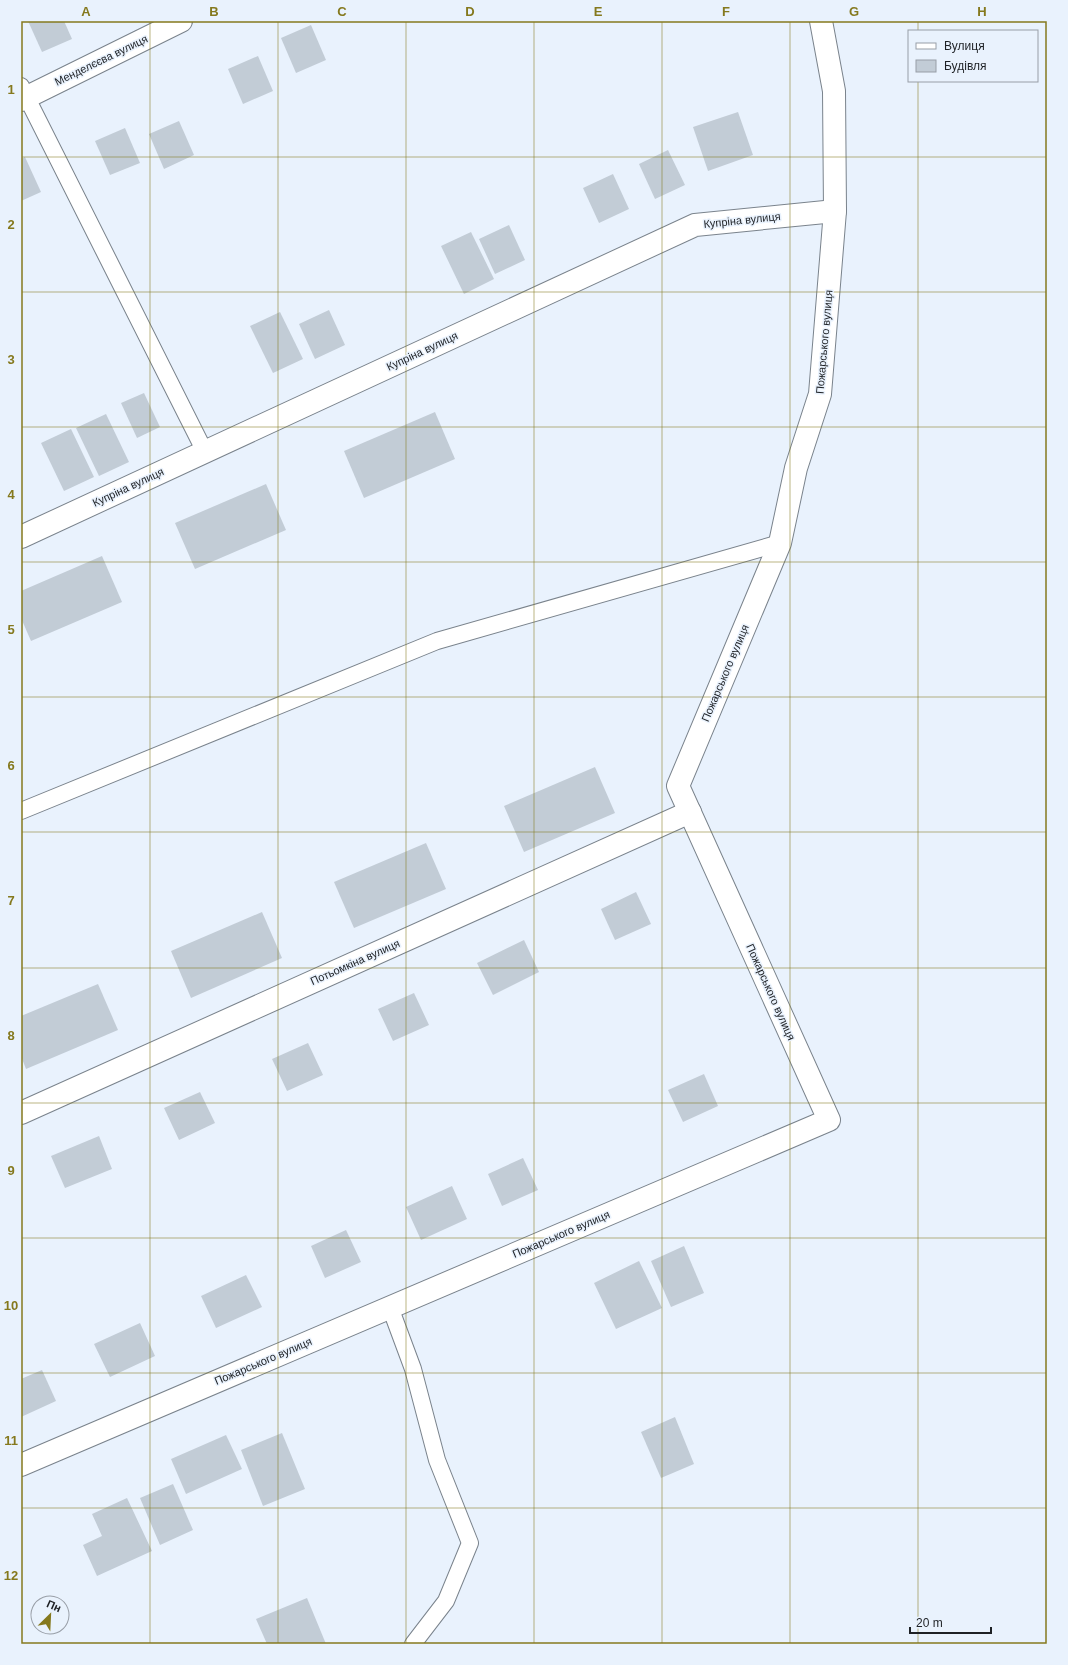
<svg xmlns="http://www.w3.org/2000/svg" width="1068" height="1665" font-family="Arial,sans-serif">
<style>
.building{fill:#c2ccd6}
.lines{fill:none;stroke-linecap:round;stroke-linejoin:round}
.service-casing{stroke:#7a838c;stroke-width:18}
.minor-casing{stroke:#7a838c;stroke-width:24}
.service{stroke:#fff;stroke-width:16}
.minor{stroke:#fff;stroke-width:22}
.grid{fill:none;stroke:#85791e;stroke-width:1;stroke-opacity:0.55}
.labels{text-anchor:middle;stroke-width:3;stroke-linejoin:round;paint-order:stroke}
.street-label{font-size:11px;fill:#1e2125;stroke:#e9f2fd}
.neatline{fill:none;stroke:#85791e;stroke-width:1.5}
.grid-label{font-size:13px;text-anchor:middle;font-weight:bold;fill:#85791e}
</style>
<rect width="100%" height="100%" fill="#e9f2fd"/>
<!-- building -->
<g class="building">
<polygon points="28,21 64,21 72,39 42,52"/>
<polygon points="311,25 326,60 296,73 281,38"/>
<polygon points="258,56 273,91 243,104 228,69"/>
<polygon points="738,112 753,155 708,171 693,127"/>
<polygon points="179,121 194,155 164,169 149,134"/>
<polygon points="125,128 140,163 110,175 95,141"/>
<polygon points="668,150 685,185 655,199 639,164"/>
<polygon points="25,157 41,192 21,201 21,159"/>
<polygon points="613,174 629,209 599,223 583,188"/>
<polygon points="509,225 525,260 495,274 479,239"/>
<polygon points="471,232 494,279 464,294 441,246"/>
<polygon points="329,310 345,345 315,359 299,324"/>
<polygon points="280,312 303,359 273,373 250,326"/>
<polygon points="144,393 160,427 137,438 121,403"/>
<polygon points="435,412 455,459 364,498 344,451"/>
<polygon points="106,414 129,462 99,476 76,428"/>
<polygon points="71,429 94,477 64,491 41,443"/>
<polygon points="266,484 286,530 195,569 175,523"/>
<polygon points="102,556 122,602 31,641 21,618 21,591"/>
<polygon points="595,767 615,813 524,852 504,806"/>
<polygon points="426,843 446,889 354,928 334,882"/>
<polygon points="636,892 651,924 615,940 601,909"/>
<polygon points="262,912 282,958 191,998 171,951"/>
<polygon points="524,940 539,972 493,995 477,963"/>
<polygon points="98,984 118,1030 26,1069 21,1056 21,1016"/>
<polygon points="414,993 429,1025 393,1041 378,1009"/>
<polygon points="308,1043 323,1075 287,1091 272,1059"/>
<polygon points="704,1074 718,1106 683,1122 668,1090"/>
<polygon points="200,1092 215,1123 179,1140 164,1108"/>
<polygon points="99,1136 112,1169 65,1188 51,1156"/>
<polygon points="523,1158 538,1190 502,1206 488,1174"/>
<polygon points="452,1186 467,1219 421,1240 406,1207"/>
<polygon points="346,1230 361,1262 325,1278 311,1246"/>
<polygon points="684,1246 704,1293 671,1307 651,1261"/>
<polygon points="639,1261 662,1308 616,1329 594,1283"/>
<polygon points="246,1275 262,1307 216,1328 201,1296"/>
<polygon points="140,1323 155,1356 110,1377 94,1344"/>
<polygon points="42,1370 56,1401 21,1417 21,1379"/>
<polygon points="675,1417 694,1464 661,1478 641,1432"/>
<polygon points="282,1433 305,1489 263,1506 241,1450"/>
<polygon points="226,1435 242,1469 186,1494 171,1459"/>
<polygon points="173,1484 193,1530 160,1545 140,1498"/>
<polygon points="127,1498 152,1551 97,1576 83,1545 102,1536 92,1514"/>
<polygon points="307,1598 326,1644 267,1644 256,1619"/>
</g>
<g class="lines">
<!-- service casing -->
<g class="service-casing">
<g id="service">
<polyline points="21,86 205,452"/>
<polyline points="21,811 437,641 780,543"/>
<polyline points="390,1307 413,1369 437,1460 470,1543 446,1601 413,1644"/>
</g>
</g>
<!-- minor casing -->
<g class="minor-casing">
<g id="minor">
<polyline points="21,100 181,21"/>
<polyline points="21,537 695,225 835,211"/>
<polyline points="21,1113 690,812"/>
<polyline points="21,1465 829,1120 678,786 780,543 796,468 820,394 835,211 834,91 821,21"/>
</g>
</g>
<!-- service -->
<use href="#service" class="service"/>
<!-- minor -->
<use href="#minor" class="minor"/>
</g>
<!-- grid -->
<path class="grid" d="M150,21V1644M278,21V1644M406,21V1644M534,21V1644M662,21V1644M790,21V1644M918,21V31M918,81V1644M21,157H1047M21,292H1047M21,427H1047M21,562H1047M21,697H1047M21,832H1047M21,968H1047M21,1103H1047M21,1238H1047M21,1373H1047M21,1508H1047"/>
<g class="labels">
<!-- street labels -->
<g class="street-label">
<text transform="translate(101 60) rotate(-26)" y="4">Менделєєва вулиця</text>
<text transform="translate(742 220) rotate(-6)" y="4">Купріна вулиця</text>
<text transform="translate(824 342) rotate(-85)" y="4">Пожарського вулиця</text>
<text transform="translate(422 351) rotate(-25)" y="4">Купріна вулиця</text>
<text transform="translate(128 487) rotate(-25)" y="4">Купріна вулиця</text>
<text transform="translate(725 673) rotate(-67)" y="4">Пожарського вулиця</text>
<text transform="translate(355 962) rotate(-24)" y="4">Потьомкіна вулиця</text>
<text transform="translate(771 992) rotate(66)" y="4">Пожарського вулиця</text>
<text transform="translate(561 1234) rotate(-23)" y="4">Пожарського вулиця</text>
<text transform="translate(263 1361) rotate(-23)" y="4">Пожарського вулиця</text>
</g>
</g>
<!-- border -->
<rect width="1068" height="1665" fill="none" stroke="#e9f2fd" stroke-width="44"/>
<!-- legend -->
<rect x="908" y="30" width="130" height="52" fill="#e9f2fd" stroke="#989ea7"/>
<rect x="916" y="43" width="20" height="6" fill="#ffffff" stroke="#989ea7"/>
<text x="944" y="50" font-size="12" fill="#1e2125">Вулиця</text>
<rect x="916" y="60" width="20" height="12" fill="#c2ccd6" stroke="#989ea7"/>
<text x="944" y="70" font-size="12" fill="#1e2125">Будівля</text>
<!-- north arrow -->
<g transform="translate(50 1615) rotate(24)"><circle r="19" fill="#e9f2fd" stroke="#989ea7"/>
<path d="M0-3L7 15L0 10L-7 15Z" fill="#85791e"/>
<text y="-6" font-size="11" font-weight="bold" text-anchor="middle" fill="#1e2125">Пн</text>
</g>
<!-- scale -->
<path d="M910 1627v6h81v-6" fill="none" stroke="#1e2125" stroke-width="2"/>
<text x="916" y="1627" font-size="12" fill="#1e2125" stroke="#e9f2fd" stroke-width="3" paint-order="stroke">20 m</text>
<rect x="22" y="22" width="1024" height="1621" class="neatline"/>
<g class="grid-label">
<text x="86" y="16">A</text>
<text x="214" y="16">B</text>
<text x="342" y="16">C</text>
<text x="470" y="16">D</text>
<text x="598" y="16">E</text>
<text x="726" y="16">F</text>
<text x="854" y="16">G</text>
<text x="982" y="16">H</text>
<text x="11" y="94">1</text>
<text x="11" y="229">2</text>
<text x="11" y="364">3</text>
<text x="11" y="499">4</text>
<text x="11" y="634">5</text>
<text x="11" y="770">6</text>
<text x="11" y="905">7</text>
<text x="11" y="1040">8</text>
<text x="11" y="1175">9</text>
<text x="11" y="1310">10</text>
<text x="11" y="1445">11</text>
<text x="11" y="1580">12</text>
</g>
</svg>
